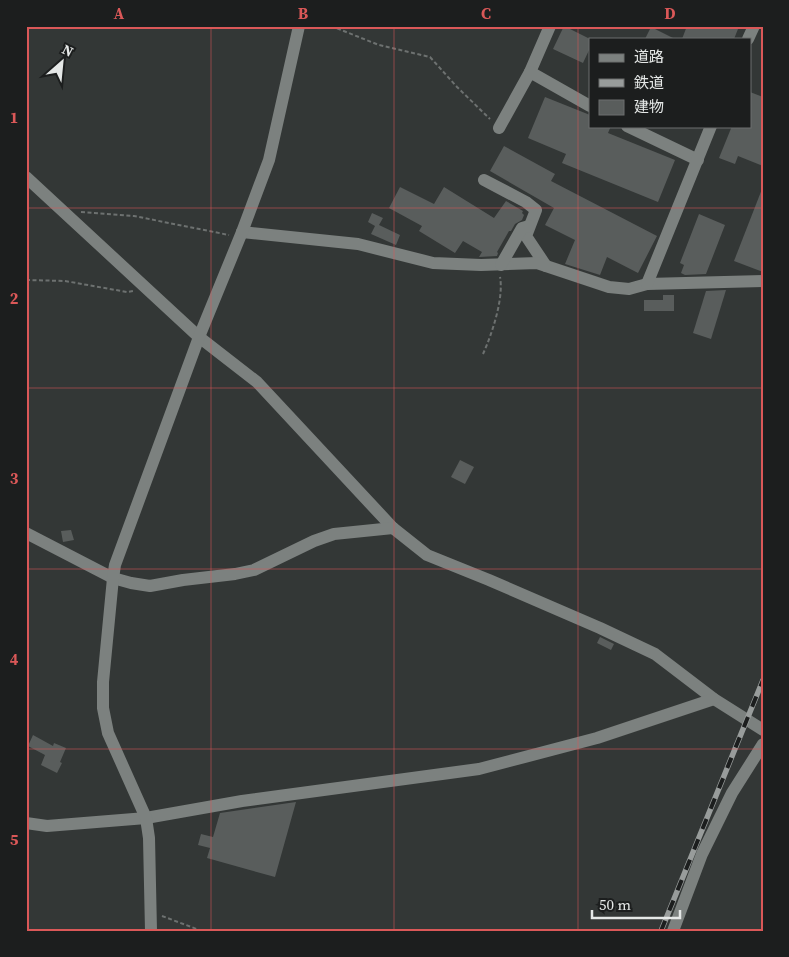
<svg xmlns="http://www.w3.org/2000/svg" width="789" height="957" font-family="'Source Serif 4','Noto Sans JP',serif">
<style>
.building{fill:#595d5c}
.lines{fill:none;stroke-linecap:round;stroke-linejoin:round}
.path{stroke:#6d7170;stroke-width:2;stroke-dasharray:4 2.5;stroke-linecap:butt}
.street{stroke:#7c817f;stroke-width:12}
.secondary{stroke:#7c817f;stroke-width:12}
.rail-casing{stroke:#989c9b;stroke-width:5.5}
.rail{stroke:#1c1e1e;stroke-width:4;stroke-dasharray:11;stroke-linecap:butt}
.grid{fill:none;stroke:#da5858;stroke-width:1;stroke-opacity:0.55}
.neatline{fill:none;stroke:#da5858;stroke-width:2}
.grid-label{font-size:16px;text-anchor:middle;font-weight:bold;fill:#da5858}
</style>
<rect width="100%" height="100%" fill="#333736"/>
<!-- building -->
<g class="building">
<polygon points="564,26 590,39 590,48 583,63 553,49"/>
<polygon points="687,26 732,26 738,29 734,39 682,39"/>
<polygon points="651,27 675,39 645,39"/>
<polygon points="750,92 763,97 763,166 738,156 735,164 719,158 732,126 750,126"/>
<polygon points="545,97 590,115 590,126 611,126 608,133 675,160 658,202 562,163 566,154 528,138"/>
<polygon points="504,146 555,174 551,181 657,236 638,273 607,257 600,275 565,264 575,240 545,225 554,208 490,171"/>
<polygon points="400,187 434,204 444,187 494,218 506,201 523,211 522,213 524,215 522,220 515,224 511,231 509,231 497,252 498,253 497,256 479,257 482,252 463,241 455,253 419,231 422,226 389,208"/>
<polygon points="762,189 763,189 763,272 734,261"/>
<polygon points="372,213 383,218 379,225 400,235 396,245 371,234 375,226 368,222"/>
<polygon points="699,214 725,225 706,274 685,275 681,273 684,265 680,263"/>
<polygon points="726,290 711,339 693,333 706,291"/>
<polygon points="663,295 674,295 674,311 644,311 644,300 663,300"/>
<polygon points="460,460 474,467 465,484 451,477"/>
<polygon points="71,530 74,540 63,542 61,531"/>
<polygon points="600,637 614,644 611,650 597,643"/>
<polygon points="33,735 53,746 54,743 66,748 60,762 62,763 57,773 41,765 45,755 28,746"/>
<polygon points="296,802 275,877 207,858 210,848 198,845 201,834 213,837 220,813"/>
</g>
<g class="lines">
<!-- path -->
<g class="path">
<polyline points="331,26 379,45 430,57 457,87 490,119"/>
<polyline points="81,212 134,216 229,235"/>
<polyline points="26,280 65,281 127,292 133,291"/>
<path d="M483,354C492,334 504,298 500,277"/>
<polyline points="162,916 202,931"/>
</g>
<!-- street -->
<g class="street">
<polyline points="530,72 550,26"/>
<polyline points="627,126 698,160"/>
<polyline points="499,128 530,72 590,106"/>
<polyline points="26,177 199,337 257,382 393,528 427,555 489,580 600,628 655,654 714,699 763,730"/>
<polyline points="484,180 526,202 536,210 526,236 546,266"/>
<polyline points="242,232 358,244 433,263 481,265 537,263 609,287 629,289 647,284 763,281"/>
<polyline points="501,265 522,228 529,226"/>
<polyline points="26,533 113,578 131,583 150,586 183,580 235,574 254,570 314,541 334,534 393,528"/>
<polyline points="26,823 47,826 146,818 242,801 479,769 597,738 714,699"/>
<polyline points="151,931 149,838 146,818 108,733 103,708 103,682 113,578 115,565 199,337 242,232 269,160 299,26"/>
</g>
<!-- secondary -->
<g class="secondary">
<polyline points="748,39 754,26"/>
<polyline points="647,284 711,126"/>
<polyline points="673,931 702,854 732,793 763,744"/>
</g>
<!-- rail casing -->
<g class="rail-casing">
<polyline id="rail" points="661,931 763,680"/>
</g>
<!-- rail -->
<use href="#rail" class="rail"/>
</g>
<!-- grid -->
<path class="grid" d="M211,26V931M394,26V931M578,26V931M26,208H763M26,388H763M26,569H763M26,749H763"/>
<!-- border -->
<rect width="789" height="957" fill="none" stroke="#1c1e1e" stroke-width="55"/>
<!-- legend -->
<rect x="589" y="38" width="162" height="90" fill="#1c1e1e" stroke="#6c6f6e"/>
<rect x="599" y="54" width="25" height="8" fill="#7c817f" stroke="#6c6f6e"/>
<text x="634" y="62" font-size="15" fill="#e5e8e7">道路</text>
<rect x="599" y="79" width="25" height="8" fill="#989c9b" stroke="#6c6f6e"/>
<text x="634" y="88" font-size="15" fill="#e5e8e7">鉄道</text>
<rect x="599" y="100" width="25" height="15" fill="#595d5c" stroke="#6c6f6e"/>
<text x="634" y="112" font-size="15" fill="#e5e8e7">建物</text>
<!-- north arrow -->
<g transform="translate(62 62) rotate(27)" stroke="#1c1e1e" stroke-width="4" paint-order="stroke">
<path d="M0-4L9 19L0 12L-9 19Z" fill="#e5e8e7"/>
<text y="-8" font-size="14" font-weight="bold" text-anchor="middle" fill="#e5e8e7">N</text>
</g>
<!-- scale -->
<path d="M592 910v8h88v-8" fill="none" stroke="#e5e8e7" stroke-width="2.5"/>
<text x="599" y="910" font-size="15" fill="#e5e8e7" stroke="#1c1e1e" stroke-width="4" paint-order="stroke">50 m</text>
<rect x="28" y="28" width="734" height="902" class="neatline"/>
<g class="grid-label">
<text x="119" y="19">A</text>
<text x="303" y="19">B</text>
<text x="486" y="19">C</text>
<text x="670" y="19">D</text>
<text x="14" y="123">1</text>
<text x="14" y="304">2</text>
<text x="14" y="484">3</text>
<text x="14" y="665">4</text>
<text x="14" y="845">5</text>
</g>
</svg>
